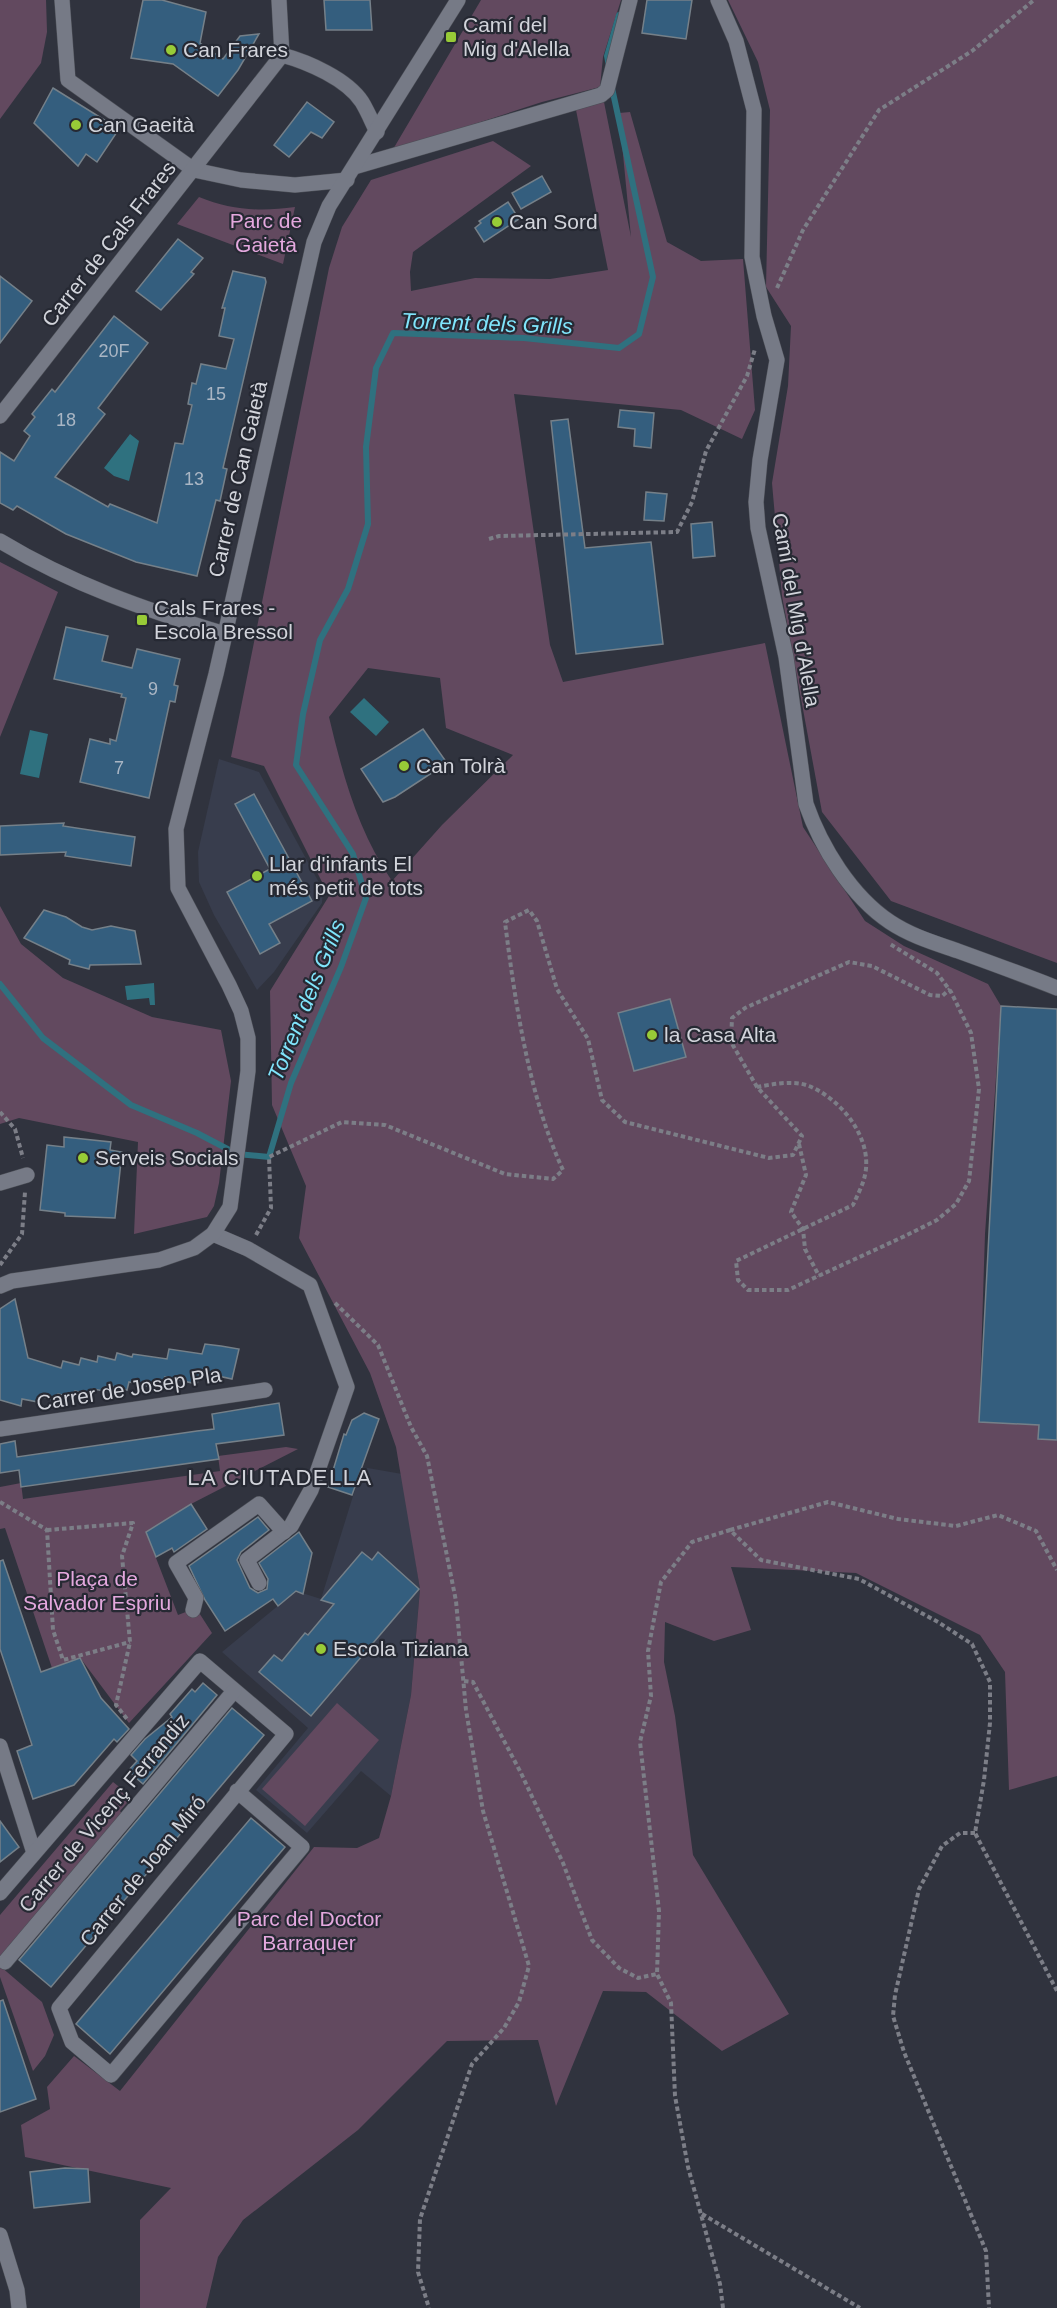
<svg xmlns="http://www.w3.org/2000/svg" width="1057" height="2308" font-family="Helvetica,sans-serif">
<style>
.built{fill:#383d4d}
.green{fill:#62495f;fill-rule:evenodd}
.water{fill:#2f717f}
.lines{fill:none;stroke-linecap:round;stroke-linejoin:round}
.stream{stroke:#2f717f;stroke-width:6}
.building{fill:#345e7e;stroke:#758089;stroke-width:1.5}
.street-casing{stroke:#4c4f57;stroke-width:16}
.path{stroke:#7c7e87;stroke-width:4;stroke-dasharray:4.5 3;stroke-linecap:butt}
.street{stroke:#767a86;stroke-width:15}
.poi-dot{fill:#98cb37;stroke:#262933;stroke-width:2}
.labels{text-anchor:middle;stroke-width:4.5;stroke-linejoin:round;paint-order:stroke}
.number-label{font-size:18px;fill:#aab6c4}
.poi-label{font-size:21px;fill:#d2d4db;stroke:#262933;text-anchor:start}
.park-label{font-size:21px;fill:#e4a8de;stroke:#262933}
.street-label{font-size:21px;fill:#d2d4db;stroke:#262933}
.water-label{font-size:22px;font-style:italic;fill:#80e5fc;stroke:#262933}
.neighbourhood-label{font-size:22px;letter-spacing:1.5px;fill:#d2d4db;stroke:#262933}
</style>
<rect width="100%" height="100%" fill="#30333e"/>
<!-- built -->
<g class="built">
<polygon points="219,759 259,772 323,890 322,903 274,972 257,990 214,915 199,882 198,852"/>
<polygon points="362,1467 402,1474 420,1589 411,1695 391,1796 361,1771 307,1833 256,1790 308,1728 222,1652 296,1591 321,1599"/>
</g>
<!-- green -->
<g class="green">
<polygon points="0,0 46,0 47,32 41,63 0,119"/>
<polygon points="481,0 621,0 603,57 600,87 542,102 392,151"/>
<polygon points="728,0 1057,0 1057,963 891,901 822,812 782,596 772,483 788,386 791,326 766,287 770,110 758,62"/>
<path d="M604,102L631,237L619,113L630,112L667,242L701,261L743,259L755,410L742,439L681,410L514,394L550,645L563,682L765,643L803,827L865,921L904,946L988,984L1001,1006L985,1234L979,1421L1039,1425V1439L1057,1440V1776L1009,1790L1005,1672L980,1635L856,1573L731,1567L751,1630L714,1641L665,1622L664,1662L675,1716L693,1855L789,2014L722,2051L646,1992L603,1991L556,2106L538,2040L447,2041L358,2130L243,2220L218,2257L206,2308H140V2220L171,2188L25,2157L21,2125L50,2109L47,2087L74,2056L120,2091L314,1847L357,1848L379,1838L391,1796L411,1695L420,1589L396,1447L370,1373L299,1238L306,1186L272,1105L270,991L329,896L264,766L231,757L329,268L342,227L371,180L493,141L531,166L413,252L410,272L411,291L475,278L550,279L608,270L576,110ZM368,668L440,678L446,728L513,755L442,825L392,881C358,831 343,776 329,717Z"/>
<path d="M199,197C231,210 260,212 295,207L283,264L177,224Z"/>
<polygon points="0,562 58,592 0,737"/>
<polygon points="0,906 21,944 63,978 152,1017 221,1030 231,1081 219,1183 214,1206 207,1217 134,1234 138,1142 19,1118 0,1124"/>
<polygon points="286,1447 298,1449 191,1504 146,1532 178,1615 196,1608 212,1633 129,1723 81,1659 52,1668 5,1528 0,1529 0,1487 21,1483 23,1499 220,1471 218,1456"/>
<polygon points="337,1703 379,1740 305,1826 262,1789"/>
<polygon points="113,1782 132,1797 120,1811 123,1815 0,1960 0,1915"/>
<polygon points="0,1966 42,2002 54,2035 45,2056 33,2071 0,1977"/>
</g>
<!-- water -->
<g class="water">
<polygon points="130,434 139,441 129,481 114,476 104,468"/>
<polygon points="364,698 389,722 376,736 350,712"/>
<polygon points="30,730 48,734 39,778 20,774"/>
<polygon points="154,983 155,1005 150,1005 149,998 127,1000 125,986"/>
</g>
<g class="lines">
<!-- stream -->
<g class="stream">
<polyline points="609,66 607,56 619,15"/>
<polyline points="0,984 43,1038 131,1105 197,1133 237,1154 269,1157 291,1083 341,967 366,898 353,854 296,765 303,714 320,640 348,589 368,524 366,447 376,368 393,333 524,338 619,348 639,334 653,277 612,88"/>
</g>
</g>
<!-- building -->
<g class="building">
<polygon points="143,0 162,0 206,12 200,43 223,59 240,36 259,34 238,70 218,96 173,64 131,58"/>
<polygon points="324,0 370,0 372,30 326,30"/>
<polygon points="647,0 692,0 686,39 642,33"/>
<polygon points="53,88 119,129 97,162 86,154 78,166 34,123"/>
<polygon points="307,102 334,122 322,138 311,132 289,157 274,145"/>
<polygon points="542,176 551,192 521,209 512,193"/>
<polygon points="508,202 519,219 484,242 475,228 481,223 479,221"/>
<polygon points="178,239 203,258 191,272 194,274 161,310 136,291"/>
<polygon points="233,271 265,278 266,282 223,468 227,469 220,501 216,500 197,576 136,562 66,534 17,506 13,510 0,503 0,452 14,461 30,436 24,431 35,417 32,414 52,389 55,392 114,316 148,343 98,408 105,414 55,477 108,507 110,504 157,523 175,443 183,444 192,405 188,404 192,383 196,384 201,364 226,369 234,339 219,336 225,308 222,308"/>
<polygon points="0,276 32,301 0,343"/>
<polygon points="620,410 654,413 651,448 634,446 635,429 618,427"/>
<polygon points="568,419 585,548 651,542 663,644 576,654 551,421"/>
<polygon points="646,492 667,494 664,521 644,520"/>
<polygon points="712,522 715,556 693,558 691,524"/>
<polygon points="66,627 108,636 102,661 132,668 137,649 180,659 174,685 178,686 175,702 170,701 149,798 80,782 90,739 110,744 110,739 116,741 126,698 121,697 122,694 54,679"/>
<polygon points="423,729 447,763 395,797 383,802 361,769"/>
<polygon points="254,794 312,901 269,924 280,943 260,954 227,892 270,869 235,804"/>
<polygon points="64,823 63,826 135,837 131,866 65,856 66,852 0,855 0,826"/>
<polygon points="44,910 66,917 82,927 92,930 111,926 135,931 141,964 90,965 89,969 69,964 70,960 24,938"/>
<polygon points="670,999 686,1057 634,1071 618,1013"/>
<polygon points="1001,1006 1057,1009 1057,1440 1038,1439 1039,1425 979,1422"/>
<polygon points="64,1137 111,1142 110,1150 122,1152 115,1218 65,1216 65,1213 40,1210 47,1145 64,1147"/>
<polygon points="15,1299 28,1358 61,1368 63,1361 79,1365 81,1358 97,1362 98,1356 115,1360 117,1353 132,1357 133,1354 167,1359 169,1349 202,1354 205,1344 221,1346 239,1349 232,1379 200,1372 197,1384 165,1377 162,1389 129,1382 127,1390 111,1386 110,1392 93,1389 91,1394 75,1391 73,1398 58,1394 56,1401 39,1396 38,1402 22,1399 21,1406 0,1400 0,1309"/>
<polygon points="279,1403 284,1435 216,1444 219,1459 21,1487 19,1470 0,1473 0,1444 15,1441 17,1457 197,1431 214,1429 212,1414"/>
<polygon points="364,1413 379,1419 352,1495 328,1487 344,1434 346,1435 352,1420"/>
<polygon points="191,1504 207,1529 174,1552 172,1548 156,1557 146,1532"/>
<polygon points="258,1517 269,1530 241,1552 237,1560 250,1588 258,1593 267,1589 268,1579 259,1563 299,1532 312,1553 303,1594 296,1591 278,1606 273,1599 225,1631 205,1600 189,1566"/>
<polygon points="362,1552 372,1560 378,1552 419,1589 311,1716 259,1672 274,1655 282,1661 305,1633 308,1635 334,1604 321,1600"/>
<polygon points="3,1560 41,1672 80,1658 101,1698 129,1729 117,1742 114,1739 74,1785 33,1799 17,1751 32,1745 0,1649 0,1561"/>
<polygon points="203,1683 217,1695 143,1784 128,1771 137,1761 131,1755 145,1739 172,1717 170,1714 192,1689 195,1692"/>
<polygon points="232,1708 264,1735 51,1987 19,1960"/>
<polygon points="251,1818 285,1847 110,2054 76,2024"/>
<polygon points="0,1821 19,1847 0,1862"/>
<polygon points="3,2000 36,2099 0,2112 0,2001"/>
<polygon points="65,2168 88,2169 90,2202 34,2208 30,2172"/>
</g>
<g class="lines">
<!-- street casing -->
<g class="street-casing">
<g id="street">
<polyline points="62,0 68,80 194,170 241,180 295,185 347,180"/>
<path d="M718,0L736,41L754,110L752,257L764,316L777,360L760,460L756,502L758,528L786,657L806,804C821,847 851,896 890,922C911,936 935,943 958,951C991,963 1024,975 1057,988"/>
<path d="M282,55C308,62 347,79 362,102C368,112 372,122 377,132"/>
<polyline points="354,167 601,95 607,90 630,0"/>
<polyline points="0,416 282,55 279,0"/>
<path d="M0,541C71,584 146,610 225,634"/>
<polyline points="0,1183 27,1175"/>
<polyline points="213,1234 248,1249 310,1285 347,1387 311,1490 291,1526 247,1560 259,1583"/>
<polyline points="0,1286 12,1281 159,1260 194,1248 213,1234 230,1207 248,1071 248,1038 241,1011 229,985 178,888 176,829 216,674 314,242 329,206 458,0"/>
<polyline points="0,1429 265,1390"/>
<polyline points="193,1610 196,1598 176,1563 259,1504 284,1532"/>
<polyline points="0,1746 34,1853"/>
<polyline points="0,1893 200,1661 286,1734 59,2008 72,2042 111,2075 302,1847 237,1791"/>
<polyline points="5,1962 234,1691"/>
<polyline points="0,2235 17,2290 19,2308"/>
</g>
</g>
<!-- path -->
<g class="path">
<polyline points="777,288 803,230 879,110 972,51 1034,0"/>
<polyline points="489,539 499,536 677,532 692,502 706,451 747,376 755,349"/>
<path d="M757,1087C773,1084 794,1080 809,1086C841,1099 873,1138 865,1175C863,1185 857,1196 853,1205L736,1261L738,1280L748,1290H788L905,1236L937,1220L956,1204L969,1181L979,1089L971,1033L951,992L937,973L890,944"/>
<polyline points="0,1112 15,1129 23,1158"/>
<polyline points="799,1144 806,1175 791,1212 803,1229 805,1249 819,1276"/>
<path d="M256,1235L271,1208L269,1157L342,1122L385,1125L505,1174L553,1179L563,1170C529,1097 515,1002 505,922L529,910L537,921L557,989L588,1039L602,1100L625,1122L769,1158L793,1155L802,1136L757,1087L731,1042L732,1018L745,1008L849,962L872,966L930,995L942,996L950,989"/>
<polyline points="0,1265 22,1234 25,1192"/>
<polyline points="335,1303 378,1345 411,1427 427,1456 456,1601 466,1710 483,1811 529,1966 519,2002 504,2028 472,2064 420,2219 418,2272 429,2308"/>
<polyline points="0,1502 47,1530 53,1630 63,1660 130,1642"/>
<polyline points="47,1530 133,1523 122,1556 130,1642 116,1705 127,1719"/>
<polyline points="730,1530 828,1502 898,1519 956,1526 998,1515 1036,1531 1057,1570"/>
<polyline points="464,1681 473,1682 521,1773 563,1863 592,1940 619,1968 638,1978 657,1974"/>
<polyline points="975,1833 960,1833 942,1846 919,1889 895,1995 893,2016 904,2052 986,2251 989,2308"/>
<polyline points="702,2214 860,2308"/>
<polyline points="723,2308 720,2284 688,2167 675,2096 671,2003 657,1974 659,1911 640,1742 651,1696 648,1651 661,1582 692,1542 730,1530 761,1560 859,1579 938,1622 972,1644 990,1682 990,1723 984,1780 975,1833 1057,1991"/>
</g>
<!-- street -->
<use href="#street" class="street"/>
</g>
<!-- markers -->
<g class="poi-dot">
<rect x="445" y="31" width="12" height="12" rx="3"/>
<circle cx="171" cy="50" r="6"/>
<circle cx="76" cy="125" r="6"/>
<circle cx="497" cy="222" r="6"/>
<rect x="136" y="614" width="12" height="12" rx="3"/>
<circle cx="404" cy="766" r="6"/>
<circle cx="257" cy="876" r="6"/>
<circle cx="652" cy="1035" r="6"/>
<circle cx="83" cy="1158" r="6"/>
<circle cx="321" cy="1649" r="6"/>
</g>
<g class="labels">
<!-- number labels -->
<g class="number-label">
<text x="114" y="357">20F</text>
<text x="216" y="400">15</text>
<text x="66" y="426">18</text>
<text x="194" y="485">13</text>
<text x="153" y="695">9</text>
<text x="119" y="774">7</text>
</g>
<!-- poi labels -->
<g class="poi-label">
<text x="463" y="32">Camí del<tspan x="463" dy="24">Mig d'Alella</tspan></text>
<text x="183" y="57">Can Frares</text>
<text x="88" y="132">Can Gaeità</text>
<text x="509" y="229">Can Sord</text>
<text x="154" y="615">Cals Frares -<tspan x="154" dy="24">Escola Bressol</tspan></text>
<text x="416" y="773">Can Tolrà</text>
<text x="269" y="871">Llar d'infants El<tspan x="269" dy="24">més petit de tots</tspan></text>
<text x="664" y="1042">la Casa Alta</text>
<text x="95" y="1165">Serveis Socials</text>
<text x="333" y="1656">Escola Tiziana</text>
</g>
<!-- park labels -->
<g class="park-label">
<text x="266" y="228">Parc de<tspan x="266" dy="24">Gaietà</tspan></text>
<text x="97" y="1586">Plaça de<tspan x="97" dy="24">Salvador Espriu</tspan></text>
<text x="309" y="1926">Parc del Doctor<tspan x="309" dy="24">Barraquer</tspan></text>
</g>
<!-- street labels -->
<g class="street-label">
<text transform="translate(109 244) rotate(-52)" y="7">Carrer de Cals Frares</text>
<text transform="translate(238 479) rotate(-77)" y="7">Carrer de Can Gaietà</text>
<text transform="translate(796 610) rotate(80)" y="7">Camí del Mig d'Alella</text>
<text transform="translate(129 1389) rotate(-9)" y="7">Carrer de Josep Pla</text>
<text transform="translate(104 1813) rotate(-50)" y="7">Carrer de Vicenç Ferrandiz</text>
<text transform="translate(143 1871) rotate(-51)" y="7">Carrer de Joan Miró</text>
</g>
<!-- water labels -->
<g class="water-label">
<text transform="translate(487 323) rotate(2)" y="8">Torrent dels Grills</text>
<text transform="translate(306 1000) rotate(-68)" y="8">Torrent dels Grills</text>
</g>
<!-- neighbourhood labels -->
<g class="neighbourhood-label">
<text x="280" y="1485">LA CIUTADELLA</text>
</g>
</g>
</svg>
